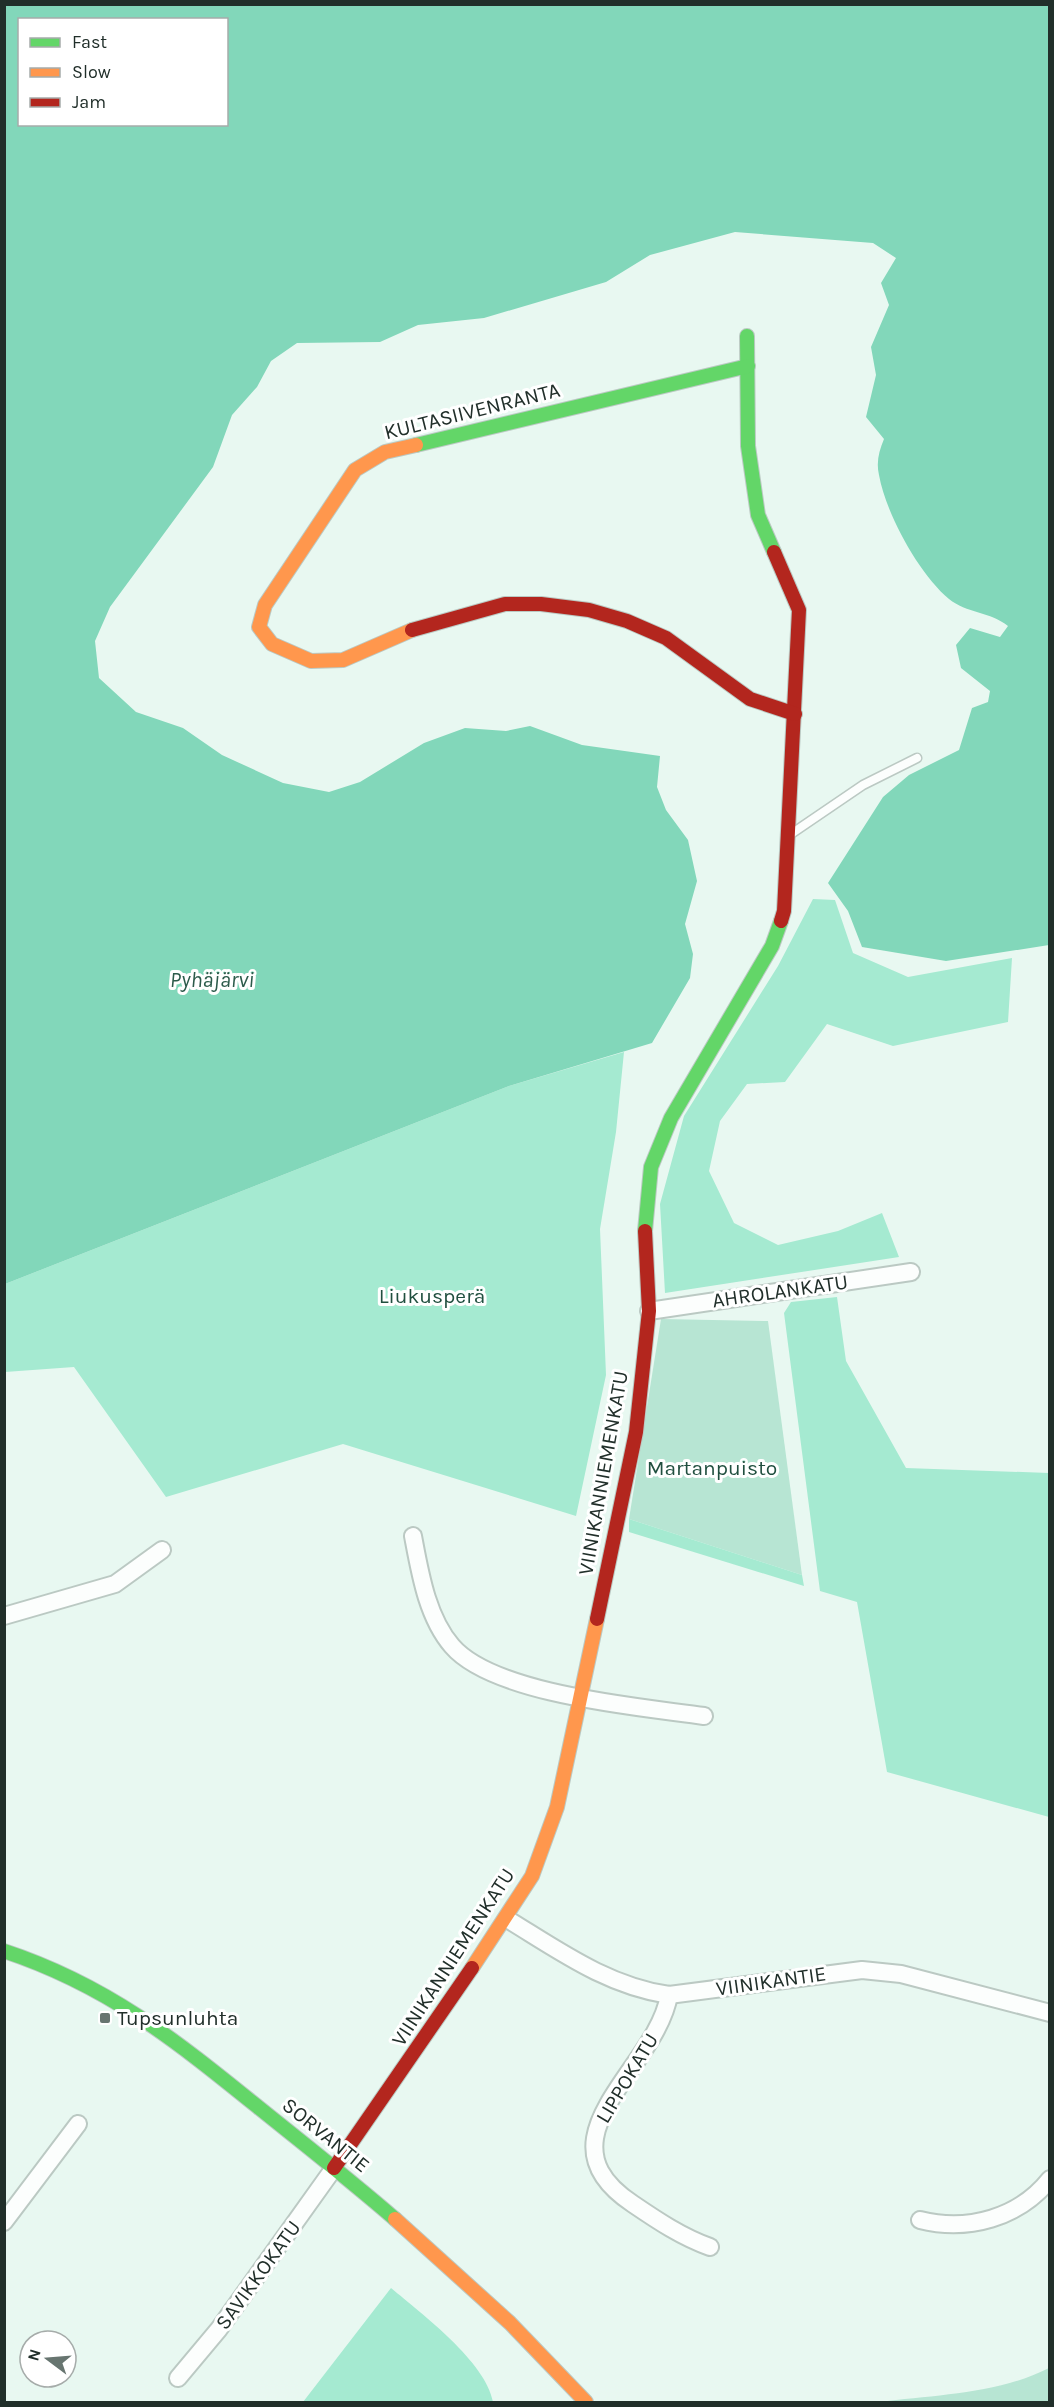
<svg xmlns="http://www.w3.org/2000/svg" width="1054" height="2407" font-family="Karla,sans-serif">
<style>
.green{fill:#b7e5d3}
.forest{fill:#a5ead1}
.water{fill:#82d7ba;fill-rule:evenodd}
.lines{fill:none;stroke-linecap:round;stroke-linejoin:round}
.lane-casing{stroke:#bbc9c3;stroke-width:11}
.street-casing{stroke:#bbc9c3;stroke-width:20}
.fast-casing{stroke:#bbc9c3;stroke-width:16}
.slow-casing{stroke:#bbc9c3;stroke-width:16}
.jam-casing{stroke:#bbc9c3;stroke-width:16}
.lane{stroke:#fcfefd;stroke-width:8}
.street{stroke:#fcfefd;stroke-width:16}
.fast{stroke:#63d668;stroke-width:14}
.slow{stroke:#ff974d;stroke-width:14}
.jam{stroke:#b3261e;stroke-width:14}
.poi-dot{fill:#677570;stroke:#fff;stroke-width:2}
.labels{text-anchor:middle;stroke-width:6;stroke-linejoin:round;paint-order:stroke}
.street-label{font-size:21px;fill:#212f2a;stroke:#fff}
.park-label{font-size:21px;fill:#204f3f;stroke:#fff}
.poi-label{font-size:21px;fill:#212f2a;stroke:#fff;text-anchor:start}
.water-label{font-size:22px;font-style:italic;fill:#2c5b4b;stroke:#fff}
</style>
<rect width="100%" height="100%" fill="#e8f8f1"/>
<!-- green -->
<g class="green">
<polygon points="661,1319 768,1321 802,1575 629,1519"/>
<path d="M1049,2368V2402H879C935,2395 998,2394 1049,2368Z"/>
</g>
<!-- forest -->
<g class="forest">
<polygon points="813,899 835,900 853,953 908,977 1012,958 1008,1022 893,1046 827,1024 785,1082 747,1084 720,1121 709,1171 734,1223 778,1245 838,1231 882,1213 899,1257 665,1293 660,1204 684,1116 778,966"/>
<polygon points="624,1052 616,1132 600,1229 606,1375 576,1516 343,1444 166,1497 74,1367 5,1372 5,1284 509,1086"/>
<polygon points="837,1297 846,1361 906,1468 1049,1473 1049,1817 887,1772 857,1602 820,1591 784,1313 791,1302"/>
<polygon points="629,1519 802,1575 804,1586 629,1532"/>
<path d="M391,2288C422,2314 486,2362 493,2402H303Z"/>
</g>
<!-- water -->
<path class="water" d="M5,4L1049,5V945L946,961L862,947L848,911L828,883L883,797L909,775L959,750L972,708L988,702L990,691L961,668L956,645L970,628L1000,637L1008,626C991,612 966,613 949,599C919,574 886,514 879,475C876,462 879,451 884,439L866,417L876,375L871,347L889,305L881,283L896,258L873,243L735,232L650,255L606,282L484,318L418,325L380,342L297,343L271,361L257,387L232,415L213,467L110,607L95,641L99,678L136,712L183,728L222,755L283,783L329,792L360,782L424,743L465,728L506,731L530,726L582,745L660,756L657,787L666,810L688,840L697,881L685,924L693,954L690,978L652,1043L509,1086L5,1284ZM20,20H226V124H20Z"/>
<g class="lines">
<!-- lane casing -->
<g class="lane-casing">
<polyline id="lane" points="791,834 863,785 917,758"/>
</g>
<!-- street casing -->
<g class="street-casing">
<g id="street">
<polyline points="649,1311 911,1272"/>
<path d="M413,1536C420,1573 427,1617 452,1646C494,1695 642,1707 704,1716"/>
<polyline points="4,1616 115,1584 162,1550"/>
<path d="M507,1919C558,1950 607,1986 669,1995L862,1970L901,1974L1050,2013"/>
<path d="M669,1995C657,2069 533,2138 633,2204C658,2221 682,2237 710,2247"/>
<path d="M920,2220C968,2232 1019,2218 1050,2179"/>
<polyline points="4,2222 78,2124"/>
<polyline points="178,2378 219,2329 334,2168"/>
</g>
</g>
<!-- fast casing -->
<g class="fast-casing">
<g id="fast">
<polyline points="747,336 748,446 758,515 774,552"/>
<polyline points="416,445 748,366"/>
<polyline points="645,1231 651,1167 671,1118 772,946 781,921"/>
<path d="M4,1951C107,1985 175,2040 258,2107C304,2144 350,2180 395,2219"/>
</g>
</g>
<!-- slow casing -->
<g class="slow-casing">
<g id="slow">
<polyline points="412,630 343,660 311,661 272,644 259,627 265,605 355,470 385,452 416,445"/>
<polyline points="472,1968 532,1876 557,1807 597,1619"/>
<polyline points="395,2219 510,2323 586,2402"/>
</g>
</g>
<!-- jam casing -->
<g class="jam-casing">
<g id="jam">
<polyline points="774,552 799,610 784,911 781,921"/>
<polyline points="412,630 505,604 541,604 589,610 627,621 666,638 750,699 795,714"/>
<polyline points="597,1619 636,1432 649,1311 645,1231"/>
<polyline points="334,2168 472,1968"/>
</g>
</g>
<!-- lane -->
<use href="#lane" class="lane"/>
<!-- street -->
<use href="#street" class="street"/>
<!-- fast -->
<use href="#fast" class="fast"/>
<!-- slow -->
<use href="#slow" class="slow"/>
<!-- jam -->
<use href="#jam" class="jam"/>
</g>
<!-- markers -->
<rect class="poi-dot" x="99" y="2012" width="12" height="12" rx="3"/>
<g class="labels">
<!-- street labels -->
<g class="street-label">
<text transform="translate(472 411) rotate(-14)" y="7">KULTASIIVENRANTA</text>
<text transform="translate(780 1291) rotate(-8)" y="7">AHROLANKATU</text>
<text transform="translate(603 1473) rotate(-80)" y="7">VIINIKANNIEMENKATU</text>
<text transform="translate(453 1957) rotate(-57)" y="7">VIINIKANNIEMENKATU</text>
<text transform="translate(771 1981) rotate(-8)" y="7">VIINIKANTIE</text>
<text transform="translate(627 2078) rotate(-59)" y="7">LIPPOKATU</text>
<text transform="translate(326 2135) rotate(39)" y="7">SORVANTIE</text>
<text transform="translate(258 2275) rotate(-54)" y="7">SAVIKKOKATU</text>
</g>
<!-- park labels -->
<g class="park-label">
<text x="432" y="1303">Liukusperä</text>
<text x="712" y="1475">Martanpuisto</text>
</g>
<!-- poi labels -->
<g class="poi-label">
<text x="117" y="2025">Tupsunluhta</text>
</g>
<!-- water labels -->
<g class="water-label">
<text x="212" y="987">Pyhäjärvi</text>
</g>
</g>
<!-- border -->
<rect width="1054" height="2407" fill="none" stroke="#212f2a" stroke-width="12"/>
<!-- legend -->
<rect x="18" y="18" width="210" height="108" fill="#ffffff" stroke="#a6acaa" stroke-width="1.5"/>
<rect x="30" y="38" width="30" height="9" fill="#63d668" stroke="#a6acaa" stroke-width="1.5"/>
<text x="72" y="48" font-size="18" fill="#212f2a">Fast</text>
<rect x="30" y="68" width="30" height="9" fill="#ff974d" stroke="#a6acaa" stroke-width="1.5"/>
<text x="72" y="78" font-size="18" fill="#212f2a">Slow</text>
<rect x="30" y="98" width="30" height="9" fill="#b3261e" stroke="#a6acaa" stroke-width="1.5"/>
<text x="72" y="108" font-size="18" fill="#212f2a">Jam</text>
<!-- north arrow -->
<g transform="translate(48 2359) rotate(286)"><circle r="28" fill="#ffffff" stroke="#a6acaa" stroke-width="1.5"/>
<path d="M0-4.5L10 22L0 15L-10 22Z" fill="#677570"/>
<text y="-9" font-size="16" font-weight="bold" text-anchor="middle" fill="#212f2a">N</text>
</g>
</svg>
